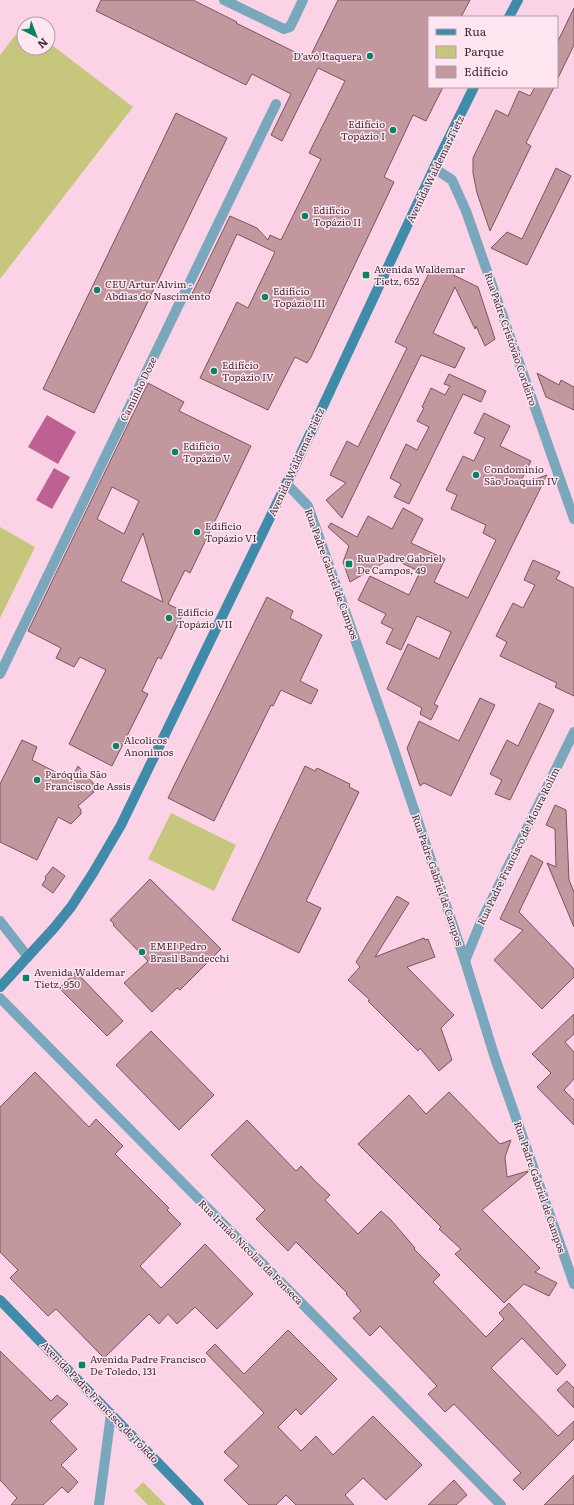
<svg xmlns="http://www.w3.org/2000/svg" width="574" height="1505" font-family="Literata,serif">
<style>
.green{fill:#c6c77d}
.water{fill:#bd6192}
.building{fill:#c2989e;stroke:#7b555b;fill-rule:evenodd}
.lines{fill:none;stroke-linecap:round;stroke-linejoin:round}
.street{stroke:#79a8bd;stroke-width:10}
.secondary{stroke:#3f8baa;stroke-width:10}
.poi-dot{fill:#078464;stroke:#ffe6f1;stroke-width:1.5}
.labels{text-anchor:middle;stroke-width:3;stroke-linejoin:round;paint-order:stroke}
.poi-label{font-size:10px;fill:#3f2f37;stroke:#ffe6f1;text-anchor:start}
.street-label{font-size:10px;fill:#3f2f37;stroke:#ffe6f1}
</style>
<rect width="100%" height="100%" fill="#fcd3e6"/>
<!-- green -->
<g class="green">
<polygon points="24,24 24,48 48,48 48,42 133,107 0,279 0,55"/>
<polygon points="0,527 35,547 0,618"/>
<polygon points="171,813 236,845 214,891 148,859"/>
<polygon points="143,1482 166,1505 148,1505 134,1491"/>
</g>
<!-- water -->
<g class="water">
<polygon points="47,415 76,432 58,464 28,447"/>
<polygon points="54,468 70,477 52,509 36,500"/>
</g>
<!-- building -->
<g class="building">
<polygon points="101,0 193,0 237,22 236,23 309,59 338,0 470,0 461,17 429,17 429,87 443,87 426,121 413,115 384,177 394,182 311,357 307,363 295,357 268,410 200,378 237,302 248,308 275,252 237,234 206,301 192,294 230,216 257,228 268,240 270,235 281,240 321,159 309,153 345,81 318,68 282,141 271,135 291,94 252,74 246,85 139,32 96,11"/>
<polygon points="574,8 574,45 557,80 557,43"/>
<polygon points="535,87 554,87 526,143 531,146 490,231 477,193 473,173 473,158 496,110 508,116 519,91 530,96"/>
<polygon points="176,113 227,138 94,413 43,389"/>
<polygon points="556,168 571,176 527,265 491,248 507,232 522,239"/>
<polygon points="433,265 478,287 495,339 485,346 476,326 475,329 455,287 433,333 465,348 455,368 421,355 342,518 326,500 346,483 330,475 347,441 358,447 407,348 395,342"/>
<polygon points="537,373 559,385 561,380 574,387 574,410 546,397"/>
<polygon points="449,374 486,391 481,402 463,394 409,504 394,497 401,484 390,478 406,444 417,450 429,427 417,421 424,408 422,407 431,388 445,395 450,386 444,384"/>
<path d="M148,383L184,402L179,411L251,446L190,573L185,570L168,604L184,612L161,659L158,657L142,691L148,694L112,766L69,744L106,670L80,657L74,667L56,658L61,648L28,631ZM112,487L139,501L124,534L97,519ZM143,533L163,602L121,581Z"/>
<polygon points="484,413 510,426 500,446 531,461 519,485 547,475 434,704 438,706 431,720 420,714 422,708 387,689 408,644 439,659 451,632 417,616 401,650 386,643 393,629 381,623 386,614 358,600 370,576 409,595 420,572 392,558 350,582 343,562 349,546 328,527 331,523 357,537 368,516 392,529 403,508 423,519 411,543 445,559 434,582 468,598 496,540 483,533 486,525 451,509 457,495 446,490 463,456 474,461 485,438 474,433"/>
<polygon points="533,560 560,572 556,579 574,588 574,696 555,687 557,683 500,656 507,642 496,636 513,603 523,608 535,585 524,580"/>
<polygon points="267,597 293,611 290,618 322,635 300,681 318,690 311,704 281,690 273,706 271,705 214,821 168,798"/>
<polygon points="480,698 495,705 451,796 424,783 420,786 407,748 419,721 459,741"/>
<polygon points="539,703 554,710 510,800 495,794 502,780 490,774 507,740 518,746"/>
<polygon points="22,740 37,747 32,760 71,780 78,766 94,784 94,789 92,790 94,792 78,806 81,810 81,814 71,824 58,817 37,860 0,842 0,784"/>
<polygon points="305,766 315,771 317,768 350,784 349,787 359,792 306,901 321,908 299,953 232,920"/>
<polygon points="555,805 566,810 569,880 574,892 574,927 547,863 556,867 555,829 546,825"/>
<polygon points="531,855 543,862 519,912 574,969 574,977 542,1009 494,960 523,930 500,919"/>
<polygon points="53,867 65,876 53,893 42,885 46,879 45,877"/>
<polygon points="150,879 221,949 180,990 177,988 152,1012 124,983 148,961 113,925 114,924 110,920"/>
<polygon points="397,896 409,903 375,957 424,938 425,940 428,939 435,957 407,967 454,1015 441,1028 452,1060 439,1071 420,1048 418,1051 368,1001 370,1000 348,980 360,967 356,962"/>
<polygon points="76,972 123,1021 107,1036 59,988"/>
<polygon points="574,1014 574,1034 565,1042 574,1052 574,1079 564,1090 574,1100 574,1125 537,1087 551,1073 532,1054"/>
<polygon points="151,1031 214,1095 179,1130 116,1065"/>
<polygon points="35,1072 89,1127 96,1119 123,1146 115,1154 169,1208 167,1210 181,1224 140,1266 161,1288 205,1244 253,1294 217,1329 195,1307 177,1324 168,1314 159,1324 149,1314 104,1358 56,1309 48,1316 10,1278 18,1270 0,1252 0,1107"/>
<polygon points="449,1092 500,1144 511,1140 505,1157 507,1177 528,1171 528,1172 482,1210 540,1268 535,1272 557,1283 549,1296 524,1284 504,1303 455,1254 461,1249 439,1229 441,1227 358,1144 409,1095 426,1114"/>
<polygon points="247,1120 296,1171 301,1166 315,1181 330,1195 325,1200 358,1234 381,1211 391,1220 415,1248 414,1249 440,1275 433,1282 486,1337 504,1319 499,1313 509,1303 566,1365 557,1375 522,1338 491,1368 558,1436 574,1421 574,1439 523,1490 513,1480 521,1473 454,1404 445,1412 428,1394 437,1386 380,1326 370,1336 353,1318 361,1311 346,1294 347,1293 296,1242 288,1251 256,1219 265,1210 211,1155"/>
<polygon points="288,1330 337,1379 301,1415 296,1409 278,1427 301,1451 316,1436 333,1455 373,1416 422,1465 386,1500 363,1478 345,1495 354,1505 296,1505 286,1495 276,1505 249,1505 224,1480 239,1466 224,1452 264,1413 206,1353 215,1344 244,1374"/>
<polygon points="0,1351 51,1401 57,1395 68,1404 50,1421 77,1449 61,1465 78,1482 68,1493 62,1487 43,1505 11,1505 17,1498 0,1480"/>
<polygon points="567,1381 574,1388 574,1408 557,1390"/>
<polygon points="574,1475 574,1505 544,1505"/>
<polygon points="454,1480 467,1495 456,1505 428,1505"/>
</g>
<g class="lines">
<!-- street -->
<g class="street">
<polyline points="224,0 284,29 290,27 303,0"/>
<polyline points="434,168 452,180 466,211 574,519"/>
<polyline points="286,483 308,506 392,744 465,961 495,1058 574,1284"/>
<polyline points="0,674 276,104"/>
<polyline points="0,921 28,957"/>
<polyline points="465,961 480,924 574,732"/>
<polyline points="0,998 501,1505"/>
<polyline points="99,1505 111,1414"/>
</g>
<!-- secondary -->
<g class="secondary">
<polyline points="509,17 518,0"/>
<polyline points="0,987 54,928 71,907 93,873 121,825 295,466 434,168 474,87"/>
<polyline points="0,1300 199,1505"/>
</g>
</g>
<!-- markers -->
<g class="poi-dot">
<circle cx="370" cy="56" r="4"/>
<circle cx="393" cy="130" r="4"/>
<circle cx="305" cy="216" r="4"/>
<rect x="362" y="271" width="8" height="8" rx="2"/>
<circle cx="97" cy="290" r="4"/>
<circle cx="265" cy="297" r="4"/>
<circle cx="214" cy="371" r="4"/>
<circle cx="175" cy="452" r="4"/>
<circle cx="476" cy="475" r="4"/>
<circle cx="197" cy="532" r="4"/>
<rect x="345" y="560" width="8" height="8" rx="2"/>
<circle cx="169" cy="618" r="4"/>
<circle cx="116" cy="746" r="4"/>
<circle cx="37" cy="780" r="4"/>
<circle cx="142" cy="952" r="4"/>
<rect x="22" y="974" width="8" height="8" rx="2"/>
<rect x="78" y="1361" width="8" height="8" rx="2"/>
</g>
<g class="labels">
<!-- poi labels -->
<g class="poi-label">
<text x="362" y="60" text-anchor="end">D’avó Itaquera</text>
<text x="385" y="128" text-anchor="end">Edifício<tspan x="385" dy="12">Topázio I</tspan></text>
<text x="313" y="214">Edifício<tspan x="313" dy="12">Topázio II</tspan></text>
<text x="374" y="273">Avenida Waldemar<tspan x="374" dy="12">Tietz, 652</tspan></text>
<text x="105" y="288">CEU Artur Alvim -<tspan x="105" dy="12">Abdias do Nascimento</tspan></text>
<text x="273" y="295">Edifício<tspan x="273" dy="12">Topázio III</tspan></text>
<text x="222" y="369">Edifício<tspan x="222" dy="12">Topázio IV</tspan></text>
<text x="183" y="450">Edifício<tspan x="183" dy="12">Topázio V</tspan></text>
<text x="484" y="473">Condominio<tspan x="484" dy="12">São Joaquim IV</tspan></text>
<text x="205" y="530">Edifício<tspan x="205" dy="12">Topázio VI</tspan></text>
<text x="357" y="562">Rua Padre Gabriel<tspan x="357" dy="12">De Campos, 49</tspan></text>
<text x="177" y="616">Edifício<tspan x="177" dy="12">Topázio VII</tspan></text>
<text x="124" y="744">Alcolicos<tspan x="124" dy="12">Anonimos</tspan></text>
<text x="45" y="778">Paróquia São<tspan x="45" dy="12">Francisco de Assis</tspan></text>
<text x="150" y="950">EMEI Pedro<tspan x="150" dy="12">Brasil Bandecchi</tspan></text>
<text x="34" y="976">Avenida Waldemar<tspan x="34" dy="12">Tietz, 950</tspan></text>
<text x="90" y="1363">Avenida Padre Francisco<tspan x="90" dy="12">De Toledo, 131</tspan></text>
</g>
<!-- street labels -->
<g class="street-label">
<text transform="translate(435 169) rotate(-64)" y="4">Avenida Waldemar Tietz</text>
<text transform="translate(511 339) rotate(71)" y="4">Rua Padre Cristóvão Cordeiro</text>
<text transform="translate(138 389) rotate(-64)" y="4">Caminho Doze</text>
<text transform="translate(296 462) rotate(-65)" y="4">Avenida Waldemar Tietz</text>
<text transform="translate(332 574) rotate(70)" y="4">Rua Padre Gabriel de Campos</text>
<text transform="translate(518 846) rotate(-64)" y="4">Rua Padre Francisco de Moura Rolim</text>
<text transform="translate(438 880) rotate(71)" y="4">Rua Padre Gabriel de Campos</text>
<text transform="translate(540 1187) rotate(71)" y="4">Rua Padre Gabriel de Campos</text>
<text transform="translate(251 1252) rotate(45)" y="4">Rua Irmão Nicolau da Fonseca</text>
<text transform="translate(100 1402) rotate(46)" y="4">Avenida Padre Francisco de Toledo</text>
</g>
</g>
<!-- legend -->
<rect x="428" y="16" width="130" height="72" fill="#ffe6f1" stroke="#b29da7"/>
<rect x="436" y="29" width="20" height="6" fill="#3f8baa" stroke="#b29da7"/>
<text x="464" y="36" font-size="12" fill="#3f2f37">Rua</text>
<rect x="436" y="46" width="20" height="12" fill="#c6c77d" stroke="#b29da7"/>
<text x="464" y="56" font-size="12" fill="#3f2f37">Parque</text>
<rect x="436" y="66" width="20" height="12" fill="#c2989e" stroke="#b29da7"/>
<text x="464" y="76" font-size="12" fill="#3f2f37">Edifício</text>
<!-- north arrow -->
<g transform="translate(36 36) rotate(138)"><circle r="19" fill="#ffe6f1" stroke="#b29da7"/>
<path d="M0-3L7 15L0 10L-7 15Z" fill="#078464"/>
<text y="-6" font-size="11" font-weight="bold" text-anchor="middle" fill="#3f2f37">N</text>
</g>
</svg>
